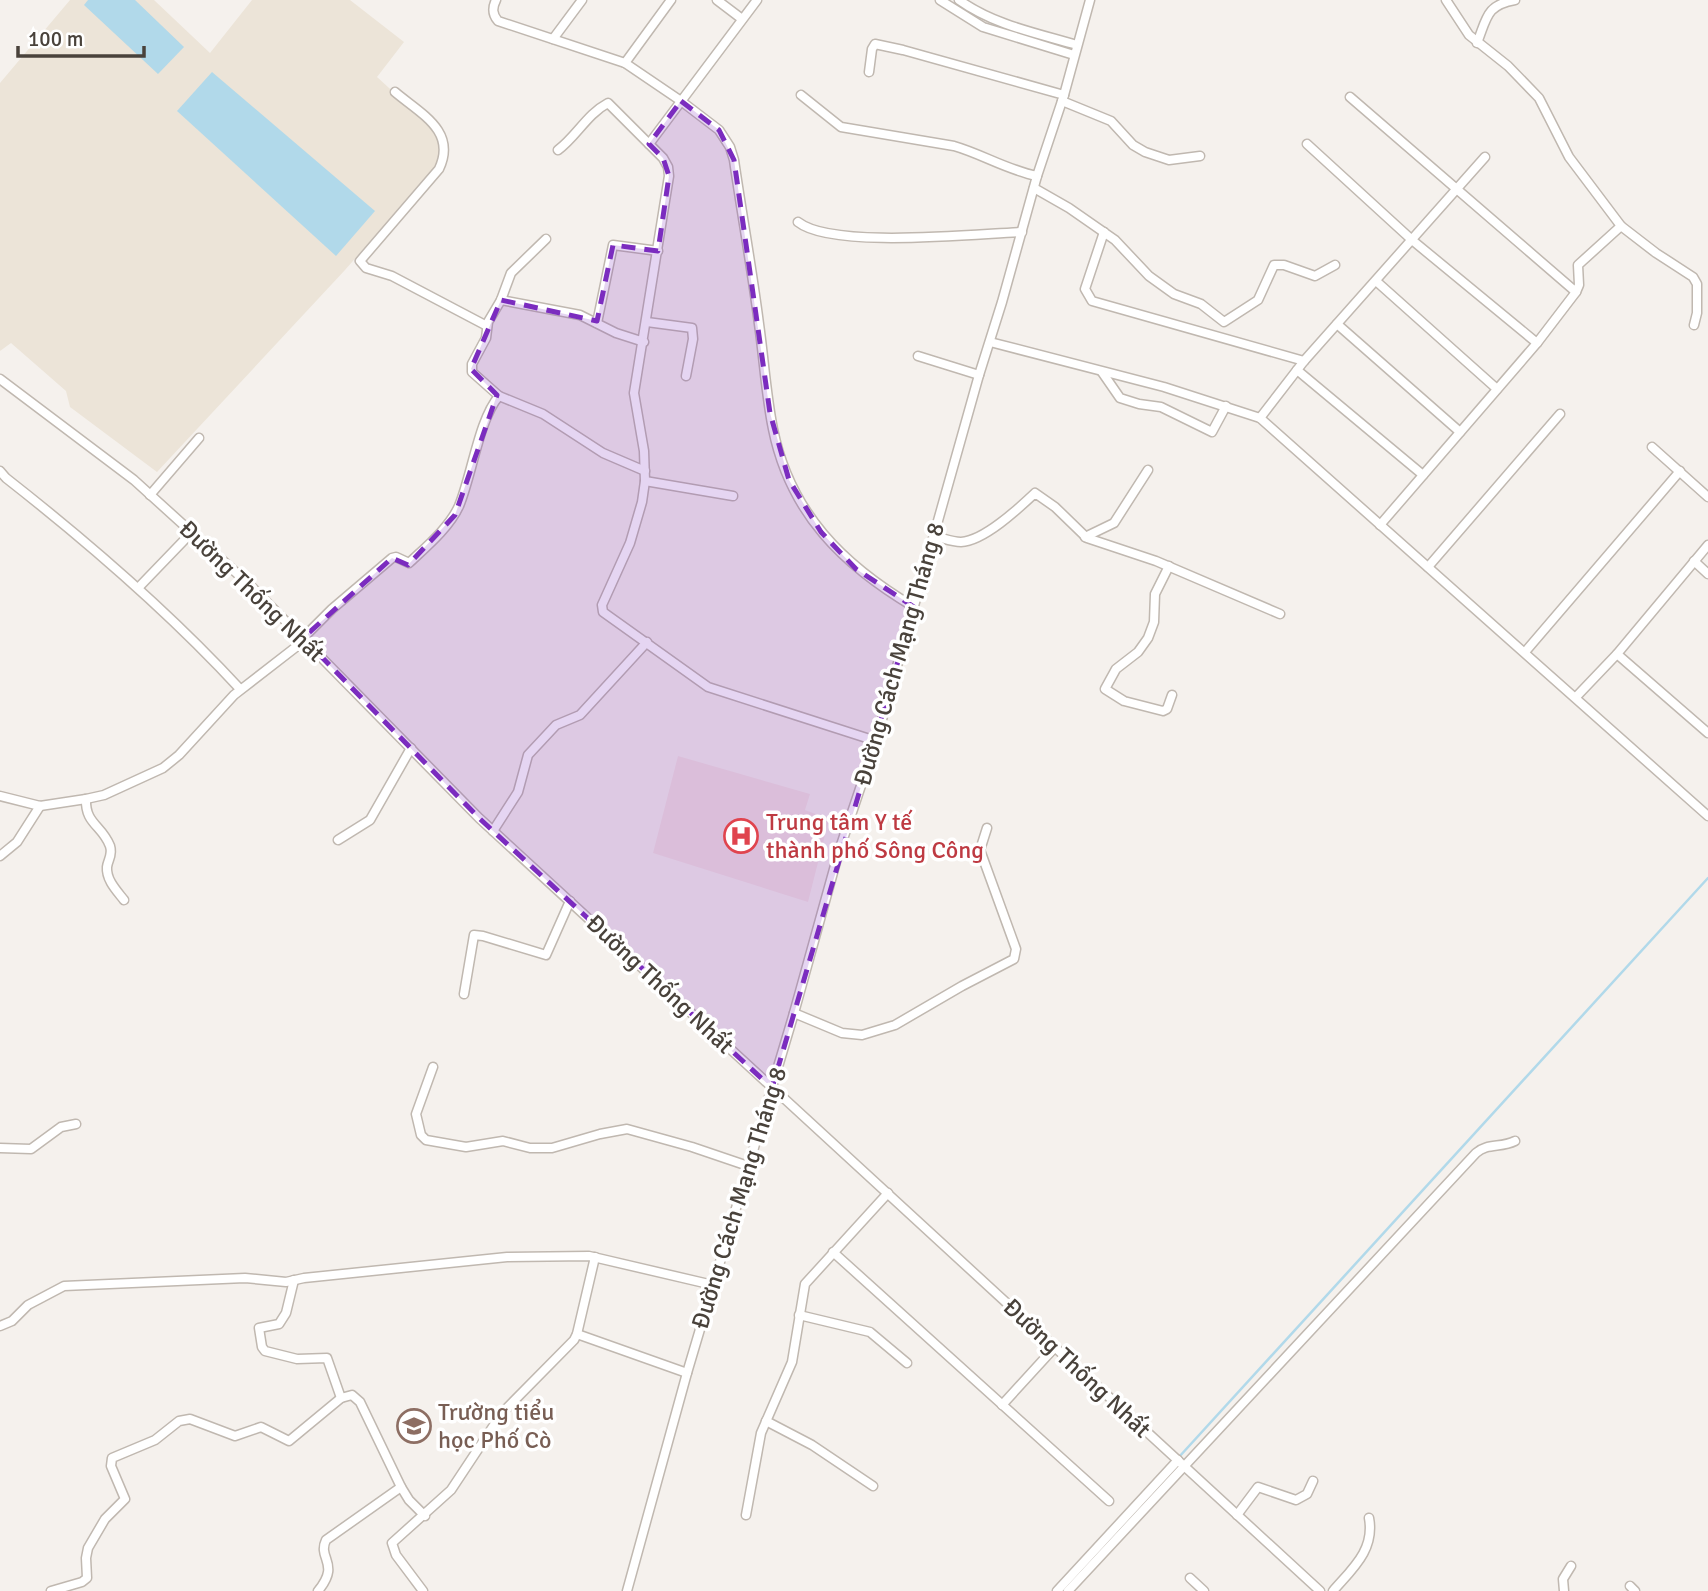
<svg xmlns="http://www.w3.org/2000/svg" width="1708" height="1591" font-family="Signika,sans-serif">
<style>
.education{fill:#ece4d8}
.medical{fill:#f3e3e2}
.water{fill:#b1d9ea}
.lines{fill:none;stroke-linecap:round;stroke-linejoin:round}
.stream{stroke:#b1d9ea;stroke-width:2.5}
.minor-casing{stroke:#c0b8b0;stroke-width:11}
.minor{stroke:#fff;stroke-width:8}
.marked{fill:#7b2cbf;fill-opacity:0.2;stroke:#7b2cbf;stroke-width:5;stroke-dasharray:14 9;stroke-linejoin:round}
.labels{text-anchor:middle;stroke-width:7;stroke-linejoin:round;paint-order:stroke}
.street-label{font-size:24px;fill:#49423b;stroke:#fff}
.health-label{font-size:24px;fill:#be3a42;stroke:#fff;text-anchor:start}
.education-label{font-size:24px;fill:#785e54;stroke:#fff;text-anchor:start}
</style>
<rect width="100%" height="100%" fill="#f5f1ed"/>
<!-- education -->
<polygon class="education" points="70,0 154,0 210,53 252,0 350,0 404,42 377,77 435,130 442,141 438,164 345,270 157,472 70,407 66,391 11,343 0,351 0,83"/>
<!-- medical -->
<polygon class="medical" points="678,756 810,794 805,810 829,819 808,902 653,853"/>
<!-- water -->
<g class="water">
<polygon points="88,0 135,0 184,47 158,74 84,5"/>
<polygon points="212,72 375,211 336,256 177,111"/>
</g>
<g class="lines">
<!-- stream -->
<polyline class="stream" points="1179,1457 1708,878"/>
<!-- minor casing -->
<g class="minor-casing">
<g id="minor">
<path d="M496,0C492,8 492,14 498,21L625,63L681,101L719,130L730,147L734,160C742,215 752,269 759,324C764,359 766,395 773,429C790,513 843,565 914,607"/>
<polyline points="717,0 742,19"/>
<polyline points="940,0 983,27 1074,55"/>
<path d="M959,0C994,25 1036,33 1077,45"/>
<polyline points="1446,0 1469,35 1508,66 1539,98 1569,157 1621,226 1656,253 1693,277 1697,284 1697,313 1694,325"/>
<polyline points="553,39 582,0"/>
<path d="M1477,43C1487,18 1486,5 1515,0"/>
<polyline points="625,63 671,0"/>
<polyline points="869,72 872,49 875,44 903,50 1064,95"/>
<path d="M395,92C421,114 457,131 439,169L360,261L366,268L392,276L487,326"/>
<path d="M801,95L841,127L954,146C982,154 1007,170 1037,176"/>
<polyline points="1350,97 1576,292"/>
<polyline points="1062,101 1111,121 1133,145 1145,152 1169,160 1200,156"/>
<polyline points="649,144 757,0"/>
<polyline points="1307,144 1412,240 1537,343"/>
<path d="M558,150C576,137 587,114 608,103L663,158L668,167L669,176L634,393L644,451L645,481L642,502L630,543L602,605L603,612L708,687L876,741"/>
<polyline points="1034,188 1069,208 1115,240 1149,276 1174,294 1201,304 1224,322 1258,300 1274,265 1284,265 1315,276 1335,265"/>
<path d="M798,222C832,249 974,234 1022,232"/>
<polyline points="1104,232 1085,289 1092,301 1304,361"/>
<polyline points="546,239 511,273 501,300 488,322 486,338 472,364 472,372 499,396 543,414 603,453 645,471"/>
<polyline points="1376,281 1497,389"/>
<polyline points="501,300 580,315 616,333 644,342"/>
<polyline points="647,322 692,328 693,339 686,376"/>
<polyline points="597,323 613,245 658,251"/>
<polyline points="1337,324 1460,432"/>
<polyline points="990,342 1164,387 1260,418 1708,816"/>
<polyline points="918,356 979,375"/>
<polyline points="1297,370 1423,475"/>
<polyline points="1102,372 1120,398 1139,404 1161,407 1212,432 1226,406"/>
<polyline points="0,379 134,480 253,588 479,818 1320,1591"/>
<polyline points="1260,418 1304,361 1485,157"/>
<polyline points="1652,447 1708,497"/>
<path d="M0,471L6,478C89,543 168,611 240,689"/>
<polyline points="645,481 733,496"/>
<polyline points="150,495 199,438"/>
<polyline points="1380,525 1537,343 1576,292 1579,285 1578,265 1621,226"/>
<path d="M934,536C943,538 952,542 961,542C984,541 1019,508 1035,493L1055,507L1087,538L1156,561L1280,614"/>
<polyline points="1085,537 1114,523 1148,470"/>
<polyline points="1694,561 1708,574"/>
<polyline points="1169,566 1155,594 1154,622 1148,638 1138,652 1116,669 1105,689 1124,701 1163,711 1167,709 1172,695"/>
<polyline points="1428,567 1560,414"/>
<polyline points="139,587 192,532"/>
<path d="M303,638L332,609L392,558L396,557L409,563C426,547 449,528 459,506C472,475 479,419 499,396"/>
<polyline points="1525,652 1680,471"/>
<polyline points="1617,654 1708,733"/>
<polyline points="1576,697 1617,654 1708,545"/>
<polyline points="0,796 40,806 86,799 104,795 163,768 179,755 234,695 305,640"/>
<path d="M86,799C85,824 102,825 110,846C113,855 108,859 107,867C106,880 117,891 124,900"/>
<polyline points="493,831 518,792 528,755 556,725 580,715 647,642"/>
<polyline points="338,840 370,820 411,748"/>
<polyline points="0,856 17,842 40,806"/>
<polyline points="464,994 474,935 483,936 546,955 570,901"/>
<polyline points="794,1013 842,1033 862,1035 895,1025 962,986 1014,959 1016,949 980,850 987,828"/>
<polyline points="433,1067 416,1114 421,1135 426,1140 466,1147 503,1141 530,1148 552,1148 600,1134 627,1129 692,1147 748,1166"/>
<polyline points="0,1148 31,1149 61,1127 76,1124"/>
<polyline points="833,1252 1109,1501"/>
<polyline points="294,1280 286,1313 279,1324 259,1328 262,1347 265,1351 297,1359 327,1358 341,1398"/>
<polyline points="799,1315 870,1332 907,1363"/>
<polyline points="0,1326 12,1321 28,1305 64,1286 245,1278 286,1282 304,1278 507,1257 589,1256 713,1285"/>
<polyline points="577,1334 687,1373"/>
<polyline points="1002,1405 1055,1347"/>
<polyline points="766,1421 812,1445 873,1486"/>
<polyline points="746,1515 761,1433 792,1362 805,1284 888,1193"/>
<polyline points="1237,1515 1258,1487 1296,1500 1307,1494 1313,1481"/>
<polyline points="1190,1578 1204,1591"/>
<polyline points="1630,1586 1635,1591"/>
<polyline points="51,1591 82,1582 87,1578 86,1558 88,1548 105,1519 125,1499 111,1466 112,1458 155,1440 179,1421 190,1419 235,1436 261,1427 289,1441 341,1398 352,1395 360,1402 401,1487 409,1500 425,1516"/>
<path d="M318,1591C341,1563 317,1559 326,1540L401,1487"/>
<polyline points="423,1591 396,1555 392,1543 451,1490 502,1413 574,1340 577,1334 595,1257"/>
<polyline points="627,1591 687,1373 794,1013 839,851 876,741 979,375 1002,302 1037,176 1064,95 1090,0"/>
<polyline points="1057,1591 1178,1460"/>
<path d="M1068,1591L1476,1153C1487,1143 1501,1148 1515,1141"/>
<path d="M1333,1591C1352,1569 1375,1550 1369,1518"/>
<polyline points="1564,1591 1563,1579 1571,1566"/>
</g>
</g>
<!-- minor -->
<use href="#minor" class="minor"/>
</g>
<!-- marked area -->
<path class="marked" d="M681,101L719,130L734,160L770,413L789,480L821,532L856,569L914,607L772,1088L479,818L303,638L392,558L408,565L455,515L497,395L471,369L501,300L597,321L613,245L658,251L669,176L663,158L649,144Z"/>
<!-- icons -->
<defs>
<g id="hospital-ring" transform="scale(1.75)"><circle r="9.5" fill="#fff" stroke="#e0444e" stroke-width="1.5"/><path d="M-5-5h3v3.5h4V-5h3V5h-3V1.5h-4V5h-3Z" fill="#e0444e"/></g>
<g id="school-ring" transform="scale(1.75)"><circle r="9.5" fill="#fff" stroke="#8d6e63" stroke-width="1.5"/><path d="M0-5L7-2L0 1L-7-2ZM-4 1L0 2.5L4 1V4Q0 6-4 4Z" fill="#8d6e63"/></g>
</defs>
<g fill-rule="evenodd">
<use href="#hospital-ring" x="741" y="836"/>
<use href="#school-ring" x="414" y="1426"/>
</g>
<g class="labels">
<!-- street labels -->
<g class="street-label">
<text transform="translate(252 591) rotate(44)" y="8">Đường Thống Nhất</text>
<text transform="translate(899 654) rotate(-74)" y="8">Đường Cách Mạng Tháng 8</text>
<text transform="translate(660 984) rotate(43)" y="8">Đường Thống Nhất</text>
<text transform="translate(739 1198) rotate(-73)" y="8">Đường Cách Mạng Tháng 8</text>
<text transform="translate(1077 1368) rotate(43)" y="8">Đường Thống Nhất</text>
</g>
<!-- health labels -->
<g class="health-label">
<text x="766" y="830">Trung tâm Y tế<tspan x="766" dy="28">thành phố Sông Công</tspan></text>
</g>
<!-- education labels -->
<g class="education-label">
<text x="438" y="1420">Trường tiểu<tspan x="438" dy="28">học Phố Cò</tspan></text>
</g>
</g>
<!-- scale -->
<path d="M18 46v10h126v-10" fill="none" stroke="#49423b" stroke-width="3.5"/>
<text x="28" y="46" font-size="21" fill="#49423b" stroke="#ffffff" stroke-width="5" paint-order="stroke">100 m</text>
</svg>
